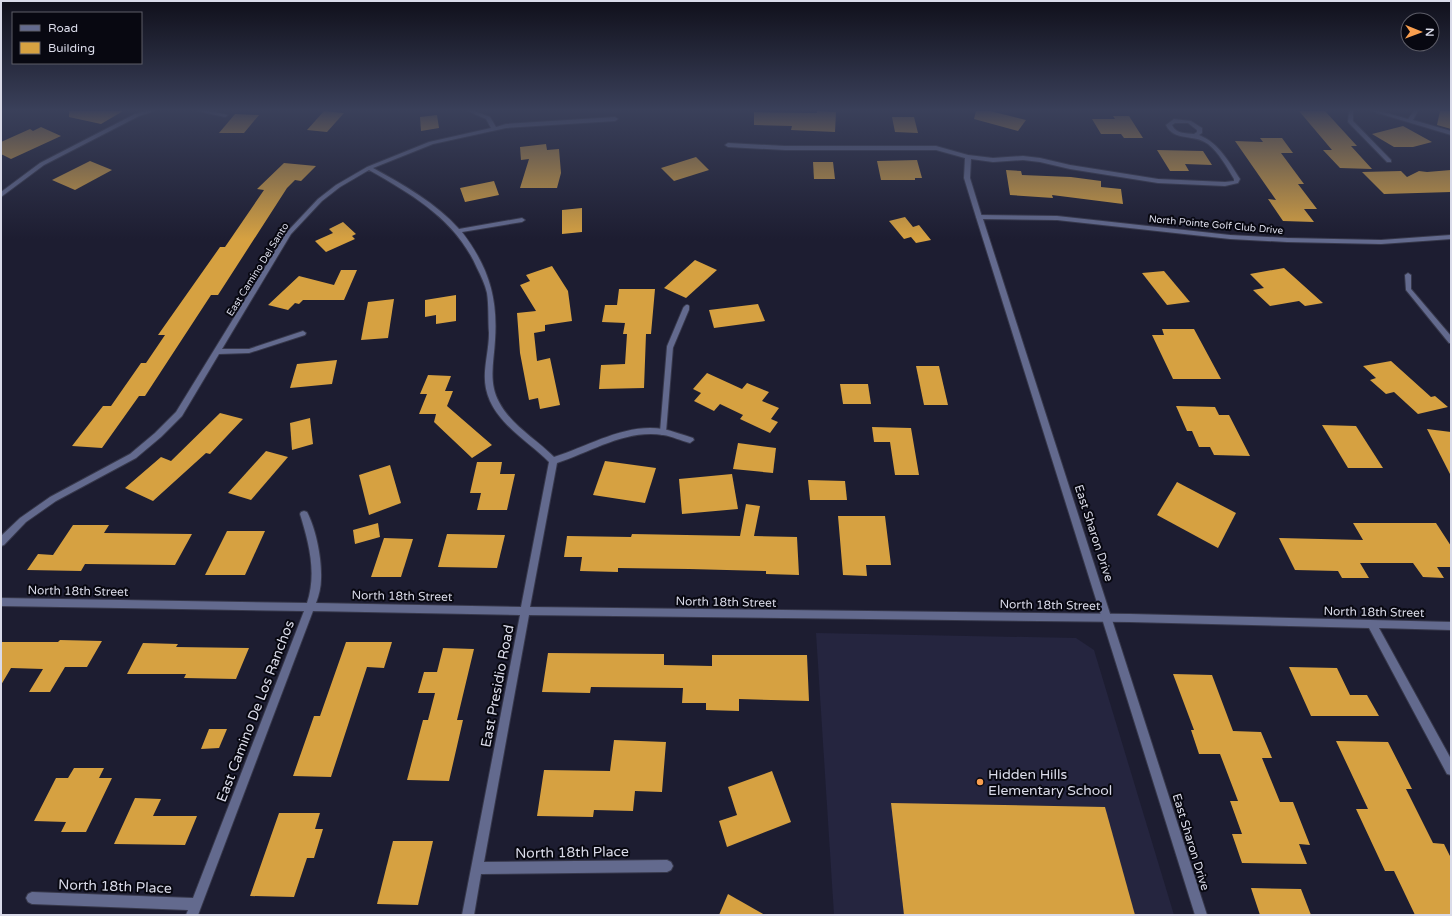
<svg xmlns="http://www.w3.org/2000/svg" width="1452" height="916" font-family="'Varela Round',sans-serif">
<style>
.built{fill:#25253f}
.building{fill:#d6a141}
.lines{fill:none;stroke-linecap:round;stroke-linejoin:round}
.service-far1-casing{stroke:#37384b;stroke-width:6}
.service-casing{stroke:#37384b;stroke-width:8}
.minor-casing{stroke:#37384b;stroke-width:2}
.tertiary-casing{stroke:#37384b;stroke-width:2}
.service-far1{stroke:#636a8e;stroke-width:4.5}
.service{stroke:#636a8e;stroke-width:6}
.minor{fill:#636a8e;fill-rule:evenodd}
.tertiary{fill:#636a8e;fill-rule:evenodd}
.poi-dot{fill:#fa9f4f;stroke:#080811;stroke-width:1.5}
.labels{text-anchor:middle;stroke-width:4;stroke-linejoin:round;paint-order:stroke}
.far-street-label{font-size:10px;fill:#dadbe9;stroke:#080811}
.street-label{font-size:12px;fill:#dadbe9;stroke:#080811}
.near-street-label{font-size:14px;fill:#dadbe9;stroke:#080811}
.near-poi-label{font-size:14px;fill:#dadbe9;stroke:#080811;text-anchor:start}
</style>
<rect width="100%" height="100%" fill="#1d1d31"/>
<!-- built -->
<polygon class="built" points="816,633 1076,638 1094,650 1174,915 834,915"/>
<!-- building -->
<g class="building">
<polygon points="69,111 123,111 101,124 69,117"/>
<polygon points="324,111 344,113 327,132 307,130"/>
<polygon points="817,111 836,112 835,132 791,130 792,126 754,125 754,112 817,113"/>
<polygon points="976,111 990,111 1026,120 1018,131 974,119"/>
<polygon points="1299,111 1325,111 1357,146 1351,146 1372,169 1340,168 1323,150 1332,150"/>
<polygon points="1440,111 1451,111 1451,129 1437,125"/>
<polygon points="235,114 259,115 244,133 219,133"/>
<polygon points="437,115 439,128 421,131 420,117"/>
<polygon points="1113,116 1129,116 1143,138 1124,138 1121,134 1101,134 1092,119 1115,119"/>
<polygon points="892,117 914,117 918,133 895,132"/>
<polygon points="1403,126 1432,142 1413,147 1394,147 1372,134"/>
<polygon points="41,127 61,136 11,159 1,154 1,142 30,129 33,131"/>
<polygon points="1260,138 1282,138 1293,153 1281,153 1304,184 1298,184 1317,209 1304,209 1314,222 1283,221 1268,199 1276,200 1235,141 1263,142"/>
<polygon points="546,144 547,150 559,149 561,173 557,188 520,188 529,159 521,160 520,147"/>
<polygon points="1157,150 1203,151 1212,165 1185,164 1189,171 1170,171"/>
<polygon points="696,157 709,170 674,181 661,168"/>
<polygon points="917,160 922,178 915,178 915,180 881,180 877,161"/>
<polygon points="90,161 112,170 75,190 52,180"/>
<polygon points="813,162 833,162 835,179 814,179"/>
<polygon points="284,163 316,166 301,181 295,180 287,188 218,295 211,295 145,396 139,396 102,448 72,446 103,406 111,406 141,363 146,363 165,335 158,335 220,247 225,247 264,190 257,189"/>
<polygon points="1006,170 1021,171 1022,175 1071,177 1101,181 1101,187 1121,189 1123,204 1052,195 1053,198 1010,195"/>
<polygon points="1451,170 1451,192 1384,194 1362,172 1401,171 1407,177 1419,171 1427,172"/>
<polygon points="494,181 499,195 465,202 460,188"/>
<polygon points="582,208 582,232 562,234 562,210"/>
<polygon points="905,217 913,227 919,225 931,240 916,243 911,237 904,239 889,221"/>
<polygon points="343,222 356,234 352,236 355,239 326,252 315,241 333,233 329,229"/>
<polygon points="695,260 717,270 686,298 664,288"/>
<polygon points="552,266 568,291 572,321 545,325 545,331 534,333 537,361 550,358 560,405 540,409 538,398 529,400 520,353 517,313 536,311 520,285 530,281 526,275"/>
<polygon points="1284,268 1323,303 1305,306 1299,301 1270,306 1253,290 1264,288 1250,274"/>
<polygon points="341,270 357,270 344,300 303,300 299,304 295,303 288,310 268,305 299,276 334,285"/>
<polygon points="1164,271 1190,302 1167,305 1142,273"/>
<polygon points="619,289 655,289 651,334 646,334 644,388 599,389 601,365 625,364 627,334 623,334 625,323 602,322 605,305 617,305"/>
<polygon points="456,295 456,321 436,324 436,315 425,317 425,300"/>
<polygon points="394,299 388,338 361,340 368,302"/>
<polygon points="758,304 765,321 714,328 709,310"/>
<polygon points="1162,329 1194,329 1221,379 1173,379 1152,335 1164,335"/>
<polygon points="337,360 332,384 290,388 297,364"/>
<polygon points="1391,361 1431,397 1435,396 1448,407 1418,414 1394,392 1386,394 1370,380 1376,378 1363,366"/>
<polygon points="916,366 939,366 948,405 924,405"/>
<polygon points="707,373 742,389 747,383 769,392 762,401 779,408 771,419 778,422 770,433 740,419 743,415 720,404 714,411 694,401 701,393 693,389"/>
<polygon points="428,375 451,376 445,391 453,391 447,406 492,445 472,458 434,422 436,414 419,414 427,394 420,394"/>
<polygon points="840,384 868,384 871,404 843,404"/>
<polygon points="1176,406 1215,407 1219,415 1229,415 1250,456 1214,455 1210,447 1199,447 1192,431 1187,431"/>
<polygon points="220,413 243,419 210,454 206,453 153,501 125,488 161,457 171,461"/>
<polygon points="310,418 313,444 292,450 290,423"/>
<polygon points="1322,425 1356,426 1383,468 1348,468"/>
<polygon points="872,427 911,428 919,475 895,475 890,442 874,442"/>
<polygon points="1427,429 1451,432 1451,476"/>
<polygon points="738,443 776,448 773,473 733,469"/>
<polygon points="266,451 288,457 251,500 228,493"/>
<polygon points="605,461 656,468 645,503 593,495"/>
<polygon points="477,462 502,462 500,474 515,474 507,510 477,510 481,493 470,493"/>
<polygon points="390,465 401,503 369,515 359,475"/>
<polygon points="732,474 738,509 682,514 679,479"/>
<polygon points="808,480 845,481 847,500 810,500"/>
<polygon points="1177,482 1236,513 1218,548 1157,515"/>
<polygon points="746,504 760,506 754,536 797,537 799,575 766,574 766,571 689,569 618,568 618,572 580,571 582,557 564,557 567,536 631,537 632,534 740,536"/>
<polygon points="838,516 885,516 891,565 866,565 867,576 843,575"/>
<polygon points="378,523 380,537 355,544 353,530"/>
<polygon points="1353,523 1436,523 1451,546 1451,567 1437,567 1444,578 1423,577 1413,563 1360,563 1369,578 1342,578 1338,571 1295,570 1279,538 1363,540"/>
<polygon points="73,525 109,525 104,533 192,534 175,565 85,564 81,571 27,570 38,554 53,555"/>
<polygon points="227,531 265,531 245,575 205,575"/>
<polygon points="447,534 505,535 497,568 438,567"/>
<polygon points="384,538 413,539 401,577 371,577"/>
<polygon points="60,640 102,641 87,667 65,667 50,692 29,692 43,669 11,668 1,685 1,642 58,642"/>
<polygon points="346,642 392,642 384,668 367,667 331,777 293,776 314,716 320,716"/>
<polygon points="143,643 178,644 176,647 249,648 236,679 184,678 186,674 127,674"/>
<polygon points="443,648 474,649 457,720 463,720 449,781 407,780 423,720 428,720 435,693 418,693 424,672 437,672"/>
<polygon points="548,653 664,654 664,665 712,666 712,655 807,655 809,701 739,699 739,711 706,710 706,703 682,703 683,688 591,687 590,693 542,692"/>
<polygon points="1289,667 1337,668 1350,695 1367,695 1379,716 1311,716"/>
<polygon points="1173,674 1212,675 1233,731 1261,732 1272,758 1262,758 1280,802 1293,802 1310,845 1299,844 1307,864 1242,863 1232,834 1242,834 1230,801 1238,801 1220,754 1199,754 1191,730 1194,730"/>
<polygon points="209,729 227,729 219,748 201,749"/>
<polygon points="614,740 666,742 662,792 635,791 633,811 594,810 593,817 537,816 544,770 610,771"/>
<polygon points="1336,741 1388,742 1412,789 1406,789 1433,843 1444,844 1451,858 1451,915 1415,915 1394,871 1385,871 1356,809 1368,809"/>
<polygon points="74,768 104,768 99,778 112,778 86,832 61,832 66,822 34,821 56,778 68,778"/>
<polygon points="772,771 791,822 727,847 719,821 737,815 728,787"/>
<polygon points="135,798 161,799 153,816 197,816 185,845 114,844"/>
<polygon points="891,803 1105,807 1135,915 904,915"/>
<polygon points="279,813 320,813 315,829 323,829 314,858 307,858 294,897 250,896"/>
<polygon points="393,841 433,841 418,905 377,904"/>
<polygon points="1251,888 1301,889 1311,915 1260,915"/>
<polygon points="728,894 765,915 719,915"/>
</g>
<g class="lines">
<!-- service-far1 casing -->
<g class="service-far1-casing">
<polyline id="service-far1" points="686,310 687,307"/>
</g>
<!-- service casing -->
<g class="service-casing">
<polyline id="service" points="663,432 670,347 686,309"/>
</g>
<!-- minor casing -->
<g class="minor-casing">
<g id="minor">
<polygon points="146,111 154,111 139,116 44,165 1,197 1,192 40,163 135,114"/>
<polygon points="198,111 209,111 228,115 225,117"/>
<path d="M468,111H474L490,117L496,127L506,124L615,117L618,119L615,121L506,128L433,144L373,168C404,185 436,203 459,229L522,218L525,220L522,222L462,232C488,266 498,297 495,340C494,361 488,382 499,402C511,425 536,439 554,457C589,446 625,423 663,429C673,431 683,435 693,438L694,440L690,443C681,441 672,436 663,435C626,429 591,452 557,463L530,607L1130,614L1451,622V630L1379,628L1451,759V775L1447,774L1369,628L1130,622L529,615L484,862L667,860L671,862L673,866L671,870L667,872L481,874L474,915H462L520,615L313,611L198,915H186L188,910L32,904L28,902L26,898L28,894L32,892L193,898L304,611L1,606V598L307,603C317,573 309,543 300,514L301,512L304,511L307,512C316,529 322,559 321,579C321,587 319,595 316,603L521,607L549,462C529,442 502,427 490,401C479,377 489,357 489,333C488,320 489,306 487,293C485,284 481,276 477,268C456,220 413,195 369,170L340,187L322,201L291,234L222,349H249L303,331L306,333L305,335L249,353L219,354L182,416L161,437L136,458L56,501L26,522L4,545L1,546V536L20,518L50,497L130,454L155,433L176,412L286,233L318,199L336,185L367,167L429,142L491,128L486,119Z"/>
<polygon points="1349,111 1353,111 1353,121 1391,160 1391,162 1387,162 1348,122"/>
<polygon points="1371,111 1379,111 1408,119 1414,111 1418,111 1413,120 1451,131 1451,135"/>
<path d="M1174,119L1191,121L1202,128V133L1199,135C1219,143 1229,162 1240,179L1238,183L1225,186L1158,183L1070,169L1040,162L1023,160L993,162L971,159L970,178L982,217L979,219L976,217L964,178L965,158L936,150H785L728,147L725,145L728,143L785,146H936L968,155L993,158L1023,156L1040,158L1070,165L1158,179L1225,182L1234,181V179C1227,167 1219,153 1208,144C1193,133 1174,142 1166,125ZM1175,123H1188L1197,130V132L1194,134C1185,133 1176,134 1172,125Z"/>
<polygon points="1408,273 1411,275 1411,289 1451,336 1451,343 1449,343 1406,290 1405,275"/>
</g>
</g>
<!-- tertiary casing -->
<g class="tertiary-casing">
<polygon id="tertiary" points="979,215 1057,216 1230,235 1287,238 1381,240 1451,235 1451,239 1381,244 1287,242 1230,239 1057,220 983,219 1207,915 1195,915 976,217"/>
</g>
<!-- service-far1 -->
<use href="#service-far1" class="service-far1"/>
<!-- service -->
<use href="#service" class="service"/>
<!-- minor -->
<use href="#minor" class="minor"/>
<!-- tertiary -->
<use href="#tertiary" class="tertiary"/>
</g>
<!-- sky -->
<linearGradient id="sky" x2="0" y2="1"><stop stop-color="#10101b"/><stop offset="0.46" stop-color="#3a405a"/><stop offset="1" stop-color="#3a405a" stop-opacity="0"/></linearGradient>
<rect width="1452" height="239" fill="url(#sky)"/>
<!-- markers -->
<circle class="poi-dot" cx="980" cy="782" r="4"/>
<g class="labels">
<!-- far-street labels -->
<g class="far-street-label">
<text transform="translate(1216 224) rotate(5)" y="4">North Pointe Golf Club Drive</text>
<text transform="translate(257 269) rotate(-58)" y="4">East Camino Del Santo</text>
</g>
<!-- street labels -->
<g class="street-label">
<text transform="translate(1094 533) rotate(72)" y="4">East Sharon Drive</text>
<text transform="translate(78 591) rotate(1)" y="4">North 18th Street</text>
<text transform="translate(402 596) rotate(1)" y="4">North 18th Street</text>
<text transform="translate(726 602) rotate(1)" y="4">North 18th Street</text>
<text transform="translate(1050 605) rotate(1)" y="4">North 18th Street</text>
<text transform="translate(1374 612) rotate(1)" y="4">North 18th Street</text>
<text transform="translate(1191 842) rotate(73)" y="4">East Sharon Drive</text>
</g>
<!-- near-street labels -->
<g class="near-street-label">
<text transform="translate(497 686) rotate(-79)" y="5">East Presidio Road</text>
<text transform="translate(255 711) rotate(-69)" y="5">East Camino De Los Ranchos</text>
<text transform="translate(572 852) rotate(-1)" y="5">North 18th Place</text>
<text transform="translate(115 886) rotate(2)" y="5">North 18th Place</text>
</g>
<!-- near-poi labels -->
<g class="near-poi-label">
<text x="988" y="779">Hidden Hills<tspan x="988" dy="16">Elementary School</tspan></text>
</g>
</g>
<!-- border -->
<rect width="1452" height="916" fill="none" stroke="#dadbe9" stroke-width="4"/>
<!-- legend -->
<rect x="12" y="12" width="130" height="52" fill="#080811" stroke="#5c5c67"/>
<rect x="20" y="25" width="20" height="6" fill="#636a8e" stroke="#5c5c67"/>
<text x="48" y="32" font-size="12" fill="#dadbe9">Road</text>
<rect x="20" y="42" width="20" height="12" fill="#d6a141" stroke="#5c5c67"/>
<text x="48" y="52" font-size="12" fill="#dadbe9">Building</text>
<!-- north arrow -->
<g transform="translate(1420 32) rotate(91)"><circle r="19" fill="#080811" stroke="#5c5c67"/>
<path d="M0-3L7 15L0 10L-7 15Z" fill="#fa9f4f"/>
<text y="-6" font-size="11" font-weight="bold" text-anchor="middle" fill="#dadbe9">N</text>
</g>
</svg>
